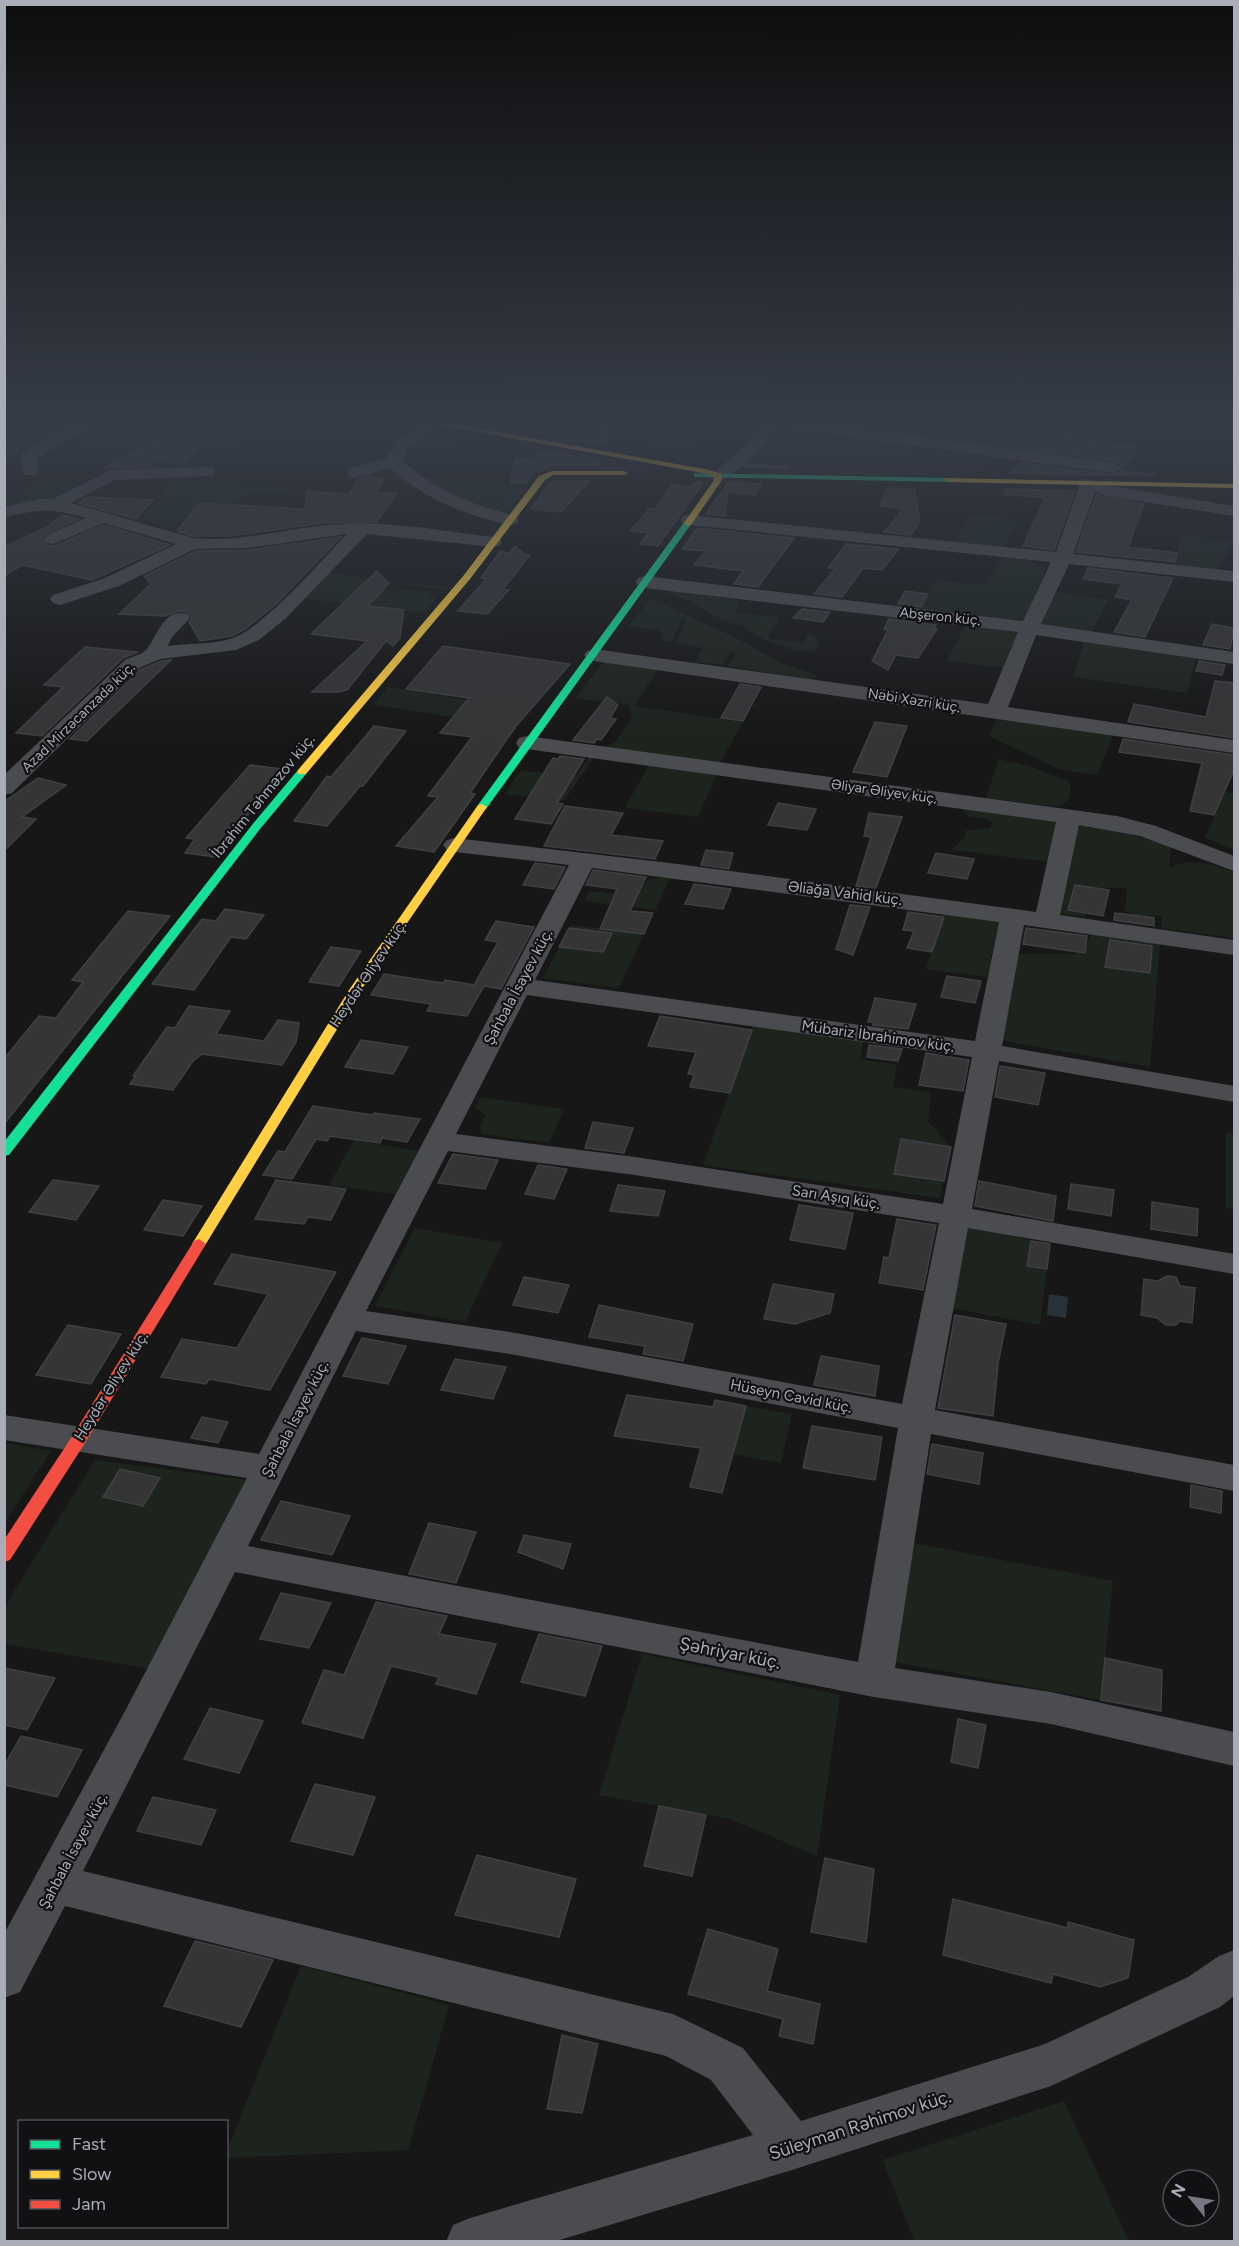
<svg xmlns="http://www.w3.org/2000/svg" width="1239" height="2246" font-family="Figtree,sans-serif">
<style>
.built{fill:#212123}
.green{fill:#1d241e}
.water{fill:#2a3239}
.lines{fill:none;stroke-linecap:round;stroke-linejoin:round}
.canal{fill:#2a3239;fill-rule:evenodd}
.building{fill:#353536;stroke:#3f4043;stroke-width:1.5}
.lane{fill:#4b4c50;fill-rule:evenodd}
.street{fill:#4b4c50;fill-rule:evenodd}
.fast{fill:#16e098;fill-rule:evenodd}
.slow{fill:#ffcf43;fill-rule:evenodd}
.jam{fill:#f24e42;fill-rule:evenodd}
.labels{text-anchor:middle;stroke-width:4.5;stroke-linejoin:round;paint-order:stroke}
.far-street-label{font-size:14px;fill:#a8adb8;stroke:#111113}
.street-label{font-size:15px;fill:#a8adb8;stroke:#111113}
.near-street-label{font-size:18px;fill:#a8adb8;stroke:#111113}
</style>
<rect width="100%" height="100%" fill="#171717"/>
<!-- built -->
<g class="built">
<polygon points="780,428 988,458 975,476 743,474 758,442"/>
<polygon points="546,449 587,454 649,465 646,470 536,472"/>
</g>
<!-- green -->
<g class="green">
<polygon points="226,424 276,424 225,456 183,449"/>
<polygon points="487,424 583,424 559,441 479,430"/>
<polygon points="723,424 680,460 639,454 664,433 608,425"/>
<polygon points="982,424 987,424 1069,436 1051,457 963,446"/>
<polygon points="1221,425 1234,427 1234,445 1212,442"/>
<polygon points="429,430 469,436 431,462 403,449"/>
<polygon points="96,436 141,444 104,465 55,458"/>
<path d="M430,477L528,487C522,494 516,504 509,509C490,522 442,491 425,480Z"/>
<polygon points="46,480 81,486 51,500 5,508 5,501"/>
<polygon points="171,484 291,487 287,493 248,491 231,508 184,516 172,530 139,519"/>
<polygon points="971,515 1020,520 1003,547 955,541"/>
<polygon points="1182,535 1234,541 1218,570 1174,565"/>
<path d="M1003,555L1027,560L1046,568C1039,586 1031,604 1023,623L919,611L936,580L984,585Z"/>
<polygon points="327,573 446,587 444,589 404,585 405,583 391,581 383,590 396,592 400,589 432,593 429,596 437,597 425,613 302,598"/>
<polygon points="675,590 740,601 734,613 779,617 768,638 803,643 809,633 816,637 819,646 814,652 793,650 764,640 742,626 722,620 688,600 676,597 667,591"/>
<polygon points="1052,591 1107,600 1092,632 1037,624"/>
<polygon points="651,599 732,636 784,664 817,675 814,680 727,666 735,654 731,652 722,665 695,662 703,648 675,643 687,619 682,619 672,642 661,640 663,635 657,630 628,626"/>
<polygon points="982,625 1019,633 1008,654 1009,662 1004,668 947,661 965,626"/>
<polygon points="1084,642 1196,657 1187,693 1073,677"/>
<polygon points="604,662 658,669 634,706 743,722 719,764 605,748 615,742 632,717 628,705 575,698"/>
<polygon points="388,687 467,700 453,717 373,705"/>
<polygon points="997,719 1113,735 1097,775 1059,769 989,736"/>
<polygon points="589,757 594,757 564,801 505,794 521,770 572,777 577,775"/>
<polygon points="999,759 1032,767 1068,781 1071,788 1068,800 1060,806 1042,805 986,798"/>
<polygon points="649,765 717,774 698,817 625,808"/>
<polygon points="1225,792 1234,794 1234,849 1205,838"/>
<polygon points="961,807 1057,818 1048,862 952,850 965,837 965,831 990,828 992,823 983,818 969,817"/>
<path d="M1080,821L1171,846L1169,868C1192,857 1212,864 1234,872L1233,938L1161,928L1162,916L1155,915L1154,918L1134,916L1125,910L1127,889C1099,884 1099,891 1085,913L1086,917L1057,913Z"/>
<polygon points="665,877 670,878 655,910 584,901 589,891 637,895 648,879"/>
<polygon points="945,911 999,919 987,977 926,969"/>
<polygon points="571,925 644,934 619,988 543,978"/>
<polygon points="1091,934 1160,944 1150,1067 1000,1040 1017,954 1073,954 1085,951"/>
<polygon points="753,1026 864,1040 860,1059 897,1065 893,1087 931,1092 928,1121 951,1147 940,1198 703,1165"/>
<polygon points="481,1097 564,1109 549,1143 482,1134 480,1127 485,1116 480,1110 474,1109"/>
<polygon points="1226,1133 1234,1134 1234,1209 1226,1208"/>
<polygon points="354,1140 418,1151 395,1194 329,1185"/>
<polygon points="964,1226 1050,1244 1040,1325 952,1308"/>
<polygon points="415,1228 502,1243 465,1322 375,1306"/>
<polygon points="746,1406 792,1414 781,1463 733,1454"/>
<polygon points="5,1443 51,1451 5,1522"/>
<polygon points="95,1460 248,1480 151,1669 5,1644 4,1608"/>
<polygon points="913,1543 1113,1581 1101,1700 894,1662"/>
<polygon points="642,1654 840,1695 817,1856 730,1819 599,1795"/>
<polygon points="301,1966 449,2005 408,2150 227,2158 227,2151"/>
<polygon points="1064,2101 1129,2241 914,2241 883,2160"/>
</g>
<!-- water -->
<polygon class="water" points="1049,1294 1068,1297 1066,1318 1047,1315"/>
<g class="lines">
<!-- canal -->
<polygon class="canal" points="51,424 71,424 4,460 4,449"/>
</g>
<!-- building -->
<g class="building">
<polygon points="584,424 611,427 605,446 563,439"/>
<polygon points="1048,424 1077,424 1072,432 1082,434 1079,439 1138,447 1124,467 1114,461 1033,450"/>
<polygon points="181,425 188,436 184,439 203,442 184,465 156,459 147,467 104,468"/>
<polygon points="545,451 600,461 598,465 551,465 534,472 525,484 511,483 515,459 531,460"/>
<polygon points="1021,463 1114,475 1121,471 1155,474 1154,476 1010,473"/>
<polygon points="365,477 384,479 375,492 397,493 377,522 324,523 231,536 193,536 177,531 199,503 305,509 307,491 349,494 359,479"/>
<polygon points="556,481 589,481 561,512 531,509 550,484"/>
<polygon points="697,482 703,483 658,546 640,544 648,533 630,531 650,508 654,509 672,485 691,487"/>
<polygon points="728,483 761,484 755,495 728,492 725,516 706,514"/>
<polygon points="887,488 914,489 920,522 910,535 884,532 904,509 880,506"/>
<polygon points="1005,489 1075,491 1054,550 1023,546 1045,498 1004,494"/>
<polygon points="1096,495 1144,504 1128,547 1177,553 1175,562 1076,552"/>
<polygon points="87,497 153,500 136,519 78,503"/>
<polygon points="62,515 79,519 45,534 42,539 47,545 54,546 104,525 170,545 92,580 22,565 4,576 4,547 47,527"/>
<polygon points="697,528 794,538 758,587 734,584 743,571 694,565 706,551 682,549"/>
<polygon points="341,537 275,605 245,629 232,636 200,641 189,622 192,618 187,612 178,611 166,616 119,614 151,584 144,576 196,551 248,550"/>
<polygon points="846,544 899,549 882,570 863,568 842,597 814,594 836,568 828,568"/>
<polygon points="515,546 524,554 530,555 503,589 509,590 487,614 458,611 486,579 481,578 500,551 509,553"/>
<polygon points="1088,568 1173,578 1145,637 1114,632 1132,600 1115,597 1122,584 1083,579"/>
<polygon points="377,571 389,583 368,606 404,610 400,638 393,646 386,641 347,690 338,692 312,692 367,641 311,634"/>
<polygon points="905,591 928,594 921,607 898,604"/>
<polygon points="802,609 830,612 823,622 793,618"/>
<polygon points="889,619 936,625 933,629 937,629 918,658 896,655 888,670 872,661 888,630 884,629"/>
<polygon points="1212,624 1234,628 1230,649 1203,645"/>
<polygon points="443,646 570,664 516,726 470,793 475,794 434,852 396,846 438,797 428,796 472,737 440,733 469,698 406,689"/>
<polygon points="85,647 138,652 123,658 42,736 16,733 63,687 44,685"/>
<polygon points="171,660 87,741 70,739 140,670 161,661"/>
<polygon points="1199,661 1225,665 1222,675 1196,671"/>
<polygon points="1215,681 1234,683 1234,738 1128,722 1134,704 1206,717"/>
<polygon points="740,684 761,687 743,721 721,718"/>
<polygon points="607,697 618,705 610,718 616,719 601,740 597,739 594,743 573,740"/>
<polygon points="875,722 907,726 887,777 853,772"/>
<polygon points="374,726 406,731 363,786 360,786 327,826 294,821 327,776 331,777"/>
<polygon points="1123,739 1234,755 1234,770 1214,815 1190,811 1202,763 1119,752"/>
<polygon points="560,756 584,759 557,803 563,804 551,824 515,819 553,758 558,759"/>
<polygon points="250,765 283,769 215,857 185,853 195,839 186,838"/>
<polygon points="38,778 66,785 22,817 36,819 4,851 4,802"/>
<polygon points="778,803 816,809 807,830 768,825"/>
<polygon points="565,806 623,813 611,835 663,841 655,859 544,846"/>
<polygon points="869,813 902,817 876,888 856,886 871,837 864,836"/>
<polygon points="706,850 733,853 729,869 701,865"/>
<polygon points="936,853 974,859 967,879 928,873"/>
<polygon points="535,863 565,867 554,889 523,885"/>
<polygon points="593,870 646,877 630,911 653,913 644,934 600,929 617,889 586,885"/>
<polygon points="694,884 731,889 723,909 685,904"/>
<polygon points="1075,885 1109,890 1103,916 1068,910"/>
<polygon points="850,905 870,907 853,955 836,949"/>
<polygon points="225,909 264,915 246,939 231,937 194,990 152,984 202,919 216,921"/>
<polygon points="128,911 170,916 4,1124 4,1059 39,1016 56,1018 83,982 72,980"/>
<polygon points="908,912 944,917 932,952 907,948 914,931 903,930"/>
<polygon points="1115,913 1154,918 1154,926 1114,920"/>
<polygon points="496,921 534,927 501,989 484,986 467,1016 427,1011 431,1004 371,995 384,974 443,983 445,980 474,985 498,942 485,940"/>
<polygon points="569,928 612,933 603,952 559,947"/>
<polygon points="1026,928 1087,936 1085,953 1023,944"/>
<polygon points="1110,940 1152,946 1150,973 1105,967"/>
<polygon points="331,947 361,951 339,986 309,982"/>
<polygon points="947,976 981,981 975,1003 941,997"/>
<polygon points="875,998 916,1004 908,1029 873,1025 874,1022 868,1022"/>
<polygon points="189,1006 230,1011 216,1034 264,1041 278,1020 299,1023 296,1042 282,1065 202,1054 193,1061 173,1090 130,1084 136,1076 133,1076 167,1027 175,1028"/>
<polygon points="660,1016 752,1030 730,1093 690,1087 694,1075 688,1074 696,1052 648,1046"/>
<polygon points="361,1040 408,1047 393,1074 345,1067"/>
<polygon points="869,1045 902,1049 898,1061 867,1057"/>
<polygon points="926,1053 969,1060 963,1091 919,1085"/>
<polygon points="1000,1066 1045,1073 1038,1105 995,1097"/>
<polygon points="313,1106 372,1115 374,1113 420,1119 407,1142 382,1138 380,1143 330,1136 327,1141 316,1139 292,1179 263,1175 278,1151 285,1152"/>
<polygon points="593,1122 633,1128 624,1153 585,1148"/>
<polygon points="901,1139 951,1147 944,1181 894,1174"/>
<polygon points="453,1154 498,1160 485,1189 438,1183"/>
<polygon points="538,1165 567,1169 554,1199 525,1194"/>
<polygon points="53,1180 99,1186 76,1220 29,1212"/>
<polygon points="276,1180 346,1189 331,1220 308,1217 304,1224 255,1219"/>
<polygon points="979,1181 1056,1196 1053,1221 975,1206"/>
<polygon points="1071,1184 1114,1190 1111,1216 1068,1209"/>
<polygon points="618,1185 665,1191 658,1216 610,1211"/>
<polygon points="163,1200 202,1206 183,1236 144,1230"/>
<polygon points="1152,1202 1198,1209 1197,1236 1151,1229"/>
<polygon points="799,1205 853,1213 845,1249 790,1240"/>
<polygon points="897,1219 936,1225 923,1290 879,1283 884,1257 889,1258"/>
<polygon points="1031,1241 1050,1244 1047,1269 1027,1266"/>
<polygon points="232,1254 336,1272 270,1390 209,1379 206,1384 161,1377 182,1339 237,1348 268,1294 214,1284"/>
<polygon points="1167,1276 1176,1277 1180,1286 1195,1288 1192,1323 1180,1321 1176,1325 1166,1325 1157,1318 1141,1315 1144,1279 1158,1281"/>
<polygon points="524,1277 569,1285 558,1313 513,1305"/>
<polygon points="773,1284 834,1294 830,1313 795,1324 764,1319"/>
<polygon points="599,1305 693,1324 683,1361 643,1354 645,1346 589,1337"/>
<polygon points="955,1315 1006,1324 998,1364 993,1416 938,1408"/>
<polygon points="68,1325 121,1334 91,1384 36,1375"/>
<polygon points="362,1338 406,1346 388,1384 343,1376"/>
<polygon points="821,1356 879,1366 875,1396 814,1385"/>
<polygon points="455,1359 506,1367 493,1399 441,1390"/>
<polygon points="627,1395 713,1407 715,1400 746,1406 722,1493 690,1487 701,1448 614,1436"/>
<polygon points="202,1417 228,1422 218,1443 191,1438"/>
<polygon points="812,1426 882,1437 875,1480 803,1468"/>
<polygon points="932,1444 983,1453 979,1484 927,1474"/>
<polygon points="120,1469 160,1478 143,1506 103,1497"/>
<polygon points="1191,1485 1222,1491 1221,1513 1190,1507"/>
<polygon points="281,1501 350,1516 332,1555 261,1540"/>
<polygon points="429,1523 476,1532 456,1583 409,1574"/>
<polygon points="524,1535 571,1544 563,1569 518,1552"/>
<polygon points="281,1593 331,1603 309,1648 260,1639"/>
<polygon points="376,1602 447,1616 439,1634 496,1644 476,1694 436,1684 439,1677 391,1666 363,1738 302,1723 324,1670 344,1675"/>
<polygon points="539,1634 602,1646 585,1696 521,1682"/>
<polygon points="1105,1658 1162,1670 1161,1711 1101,1700"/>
<polygon points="4,1668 55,1678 27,1730 4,1725"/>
<polygon points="210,1708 263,1721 239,1773 184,1759"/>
<polygon points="958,1719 986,1725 978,1768 951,1762"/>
<polygon points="21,1736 82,1750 57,1797 4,1785 4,1766"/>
<polygon points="315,1784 375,1797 353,1855 291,1841"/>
<polygon points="153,1797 216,1810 201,1845 137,1831"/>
<polygon points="659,1806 706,1815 692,1876 644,1866"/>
<polygon points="477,1855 576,1879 559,1937 455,1915"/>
<polygon points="825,1858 874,1869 866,1942 811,1932"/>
<polygon points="953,1899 1068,1928 1068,1922 1134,1940 1128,1978 1100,1987 1053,1974 1051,1983 943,1955"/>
<polygon points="708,1929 778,1949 767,1991 820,2004 813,2044 779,2036 783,2019 688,1994"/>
<polygon points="195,1941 273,1960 241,2027 164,2006"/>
<polygon points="562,2035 598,2044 582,2113 547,2109"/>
</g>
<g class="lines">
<!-- lane -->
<polygon class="lane" points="731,463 786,465 790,467 786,469 734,467 731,467"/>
<!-- street -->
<g class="street">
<polygon points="73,424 94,424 37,458 38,471 36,475 24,475 21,456 23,452"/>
<path d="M420,424H442L408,448L402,461C439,492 470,504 516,516L519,520L516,524C507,526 498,522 489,520C450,509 420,494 390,468L355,478L349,477L347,473L349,469L385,459L397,441Z"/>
<path d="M765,424H782C770,440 732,484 712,480L710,476L728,461Z"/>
<polygon points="783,424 830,424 1114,463 1122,468 1114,473 791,429"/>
<path d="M207,467L213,468L215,472L213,476L114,480L71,503L193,538C245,543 292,526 343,524C393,521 443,531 493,537L499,538L502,542L499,546L493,547L367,534L286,618L259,640L236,650L160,659L139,668L12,793L4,795V775L125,660C131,657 143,654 147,649C158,635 163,608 187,614L190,618L172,637L168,646C188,643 214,645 233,638C265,626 321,561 347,534L248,548L195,549L119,586L60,605L53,603L50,599L53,595L105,578L176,544L104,523L53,544L47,543L44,539L47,535L86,518C50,508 40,509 4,517V507L39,499H53L111,470Z"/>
<polygon points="1089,479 1111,486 1234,506 1234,516 1107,496 1095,492 1073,554 1234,571 1234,582 1069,564 1041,624 1234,652 1234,664 1036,635 1008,707 1234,740 1234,753 594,661 587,659 584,655 587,651 594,649 988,704 1018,632 645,588 638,586 636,582 638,578 645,576 1023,621 1051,562 690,525 684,524 681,520 684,516 690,515 1056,552 1080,484 1083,480"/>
<path d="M527,736L1117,816L1156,826L1234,856V871L1140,836L1079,825L1060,915L1234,940V955L1024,925L1002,1046L1234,1086V1102L999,1061L972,1209L1234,1254V1274L968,1228L935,1410L1234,1465V1491L931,1434L895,1668L1051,1692L1234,1732V1766L1051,1724L874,1697L235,1572L83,1871L673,2014L743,2048L801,2121L1045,2044L1188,1977L1219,1956L1234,1950V1996L1220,2007L1051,2086L792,2170L553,2242H446L453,2225L470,2218L753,2135L711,2080L666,2056L65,1906L20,1992L4,1998V1934L125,1711L247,1478L4,1440V1415L259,1454L569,865L455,852L447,850L443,845L447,840L455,838L670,863L1036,912L1056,822L519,748L516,743L519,738ZM592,868L999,922L975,1041L535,980ZM527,995L972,1057L943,1204L635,1157L456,1134ZM448,1151L635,1175L939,1223L902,1404L516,1333L366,1311ZM356,1331L516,1355L898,1428L858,1662L248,1546Z"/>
</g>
<!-- fast -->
<g class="fast">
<polygon points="694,473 948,478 952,480 948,482 697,477 694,477"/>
<polygon points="685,521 692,523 486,809 478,809 478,805"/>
<polygon points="302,769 306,770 306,774 260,829 9,1155 4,1156 4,1142 252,825 298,770"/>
</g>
<!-- slow -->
<g class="slow">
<polygon points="434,424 453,424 710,470 721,474 722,480 691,525 688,526 684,523 714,480 714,477 708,474"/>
<polygon points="552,471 624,471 628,473 624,475 553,475 545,480 470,579 306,774 298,774 298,770 464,575 539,476"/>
<polygon points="945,478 1234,484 1234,488 948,482 944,480"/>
<polygon points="482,804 487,807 361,990 204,1247 194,1247 192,1244 349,990 478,805"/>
</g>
<!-- jam -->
<polygon class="jam" points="199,1239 206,1244 85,1443 10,1560 4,1562 4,1540 73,1435 194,1241"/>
</g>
<!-- sky -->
<linearGradient id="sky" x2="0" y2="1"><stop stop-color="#0d0d0d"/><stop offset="0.57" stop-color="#363c47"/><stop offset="1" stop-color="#363c47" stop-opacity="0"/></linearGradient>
<rect width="1239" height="739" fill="url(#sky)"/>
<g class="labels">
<!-- far-street labels -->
<g class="far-street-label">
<text transform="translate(940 616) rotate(6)" y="5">Abşeron küç.</text>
<text transform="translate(914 700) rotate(9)" y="5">Nəbi Xəzri küç.</text>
<text transform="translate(78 717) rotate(-44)" y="5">Azad Mirzəcanzadə küç.</text>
<text transform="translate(884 791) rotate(8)" y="5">Əliyar Əliyev küç.</text>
</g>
<!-- street labels -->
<g class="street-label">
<text transform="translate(263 796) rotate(-51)" y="5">İbrahim Təhməzov küç.</text>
<text transform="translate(845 893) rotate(7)" y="5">Əliağa Vahid küç.</text>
<text transform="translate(368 974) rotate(-56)" y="5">Heydər Əliyev küç.</text>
<text transform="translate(518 987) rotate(-62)" y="5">Şahbala İsayev küç.</text>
<text transform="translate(878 1036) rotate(8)" y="5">Mübariz İbrahimov küç.</text>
<text transform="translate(836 1197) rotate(9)" y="5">Sarı Aşıq küç.</text>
<text transform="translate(111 1386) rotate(-58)" y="5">Heydər Əliyev küç.</text>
<text transform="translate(791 1396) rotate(11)" y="5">Hüseyn Cavid küç.</text>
<text transform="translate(295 1419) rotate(-63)" y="5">Şahbala İsayev küç.</text>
<text transform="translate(73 1851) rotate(-62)" y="5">Şahbala İsayev küç.</text>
</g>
<!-- near-street labels -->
<g class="near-street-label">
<text transform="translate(730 1653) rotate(11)" y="6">Şəhriyar küç.</text>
<text transform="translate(860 2125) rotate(-18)" y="6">Süleyman Rəhimov küç.</text>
</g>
</g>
<!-- border -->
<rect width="1239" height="2246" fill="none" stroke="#a8adb8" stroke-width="12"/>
<!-- legend -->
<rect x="18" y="2120" width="210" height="108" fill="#111113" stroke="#4d4f55" stroke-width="1.5"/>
<rect x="30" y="2140" width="30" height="9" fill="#16e098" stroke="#4d4f55" stroke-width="1.5"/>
<text x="72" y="2150" font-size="18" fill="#a8adb8">Fast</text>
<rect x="30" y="2170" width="30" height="9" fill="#ffcf43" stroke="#4d4f55" stroke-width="1.5"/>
<text x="72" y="2180" font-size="18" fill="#a8adb8">Slow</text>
<rect x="30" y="2200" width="30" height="9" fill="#f24e42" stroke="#4d4f55" stroke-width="1.5"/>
<text x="72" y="2210" font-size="18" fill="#a8adb8">Jam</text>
<!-- north arrow -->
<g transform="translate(1191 2198) rotate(300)"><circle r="28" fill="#111113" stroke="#4d4f55" stroke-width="1.5"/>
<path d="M0-4.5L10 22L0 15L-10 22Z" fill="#757880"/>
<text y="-9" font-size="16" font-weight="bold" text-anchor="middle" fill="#a8adb8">N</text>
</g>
</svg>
